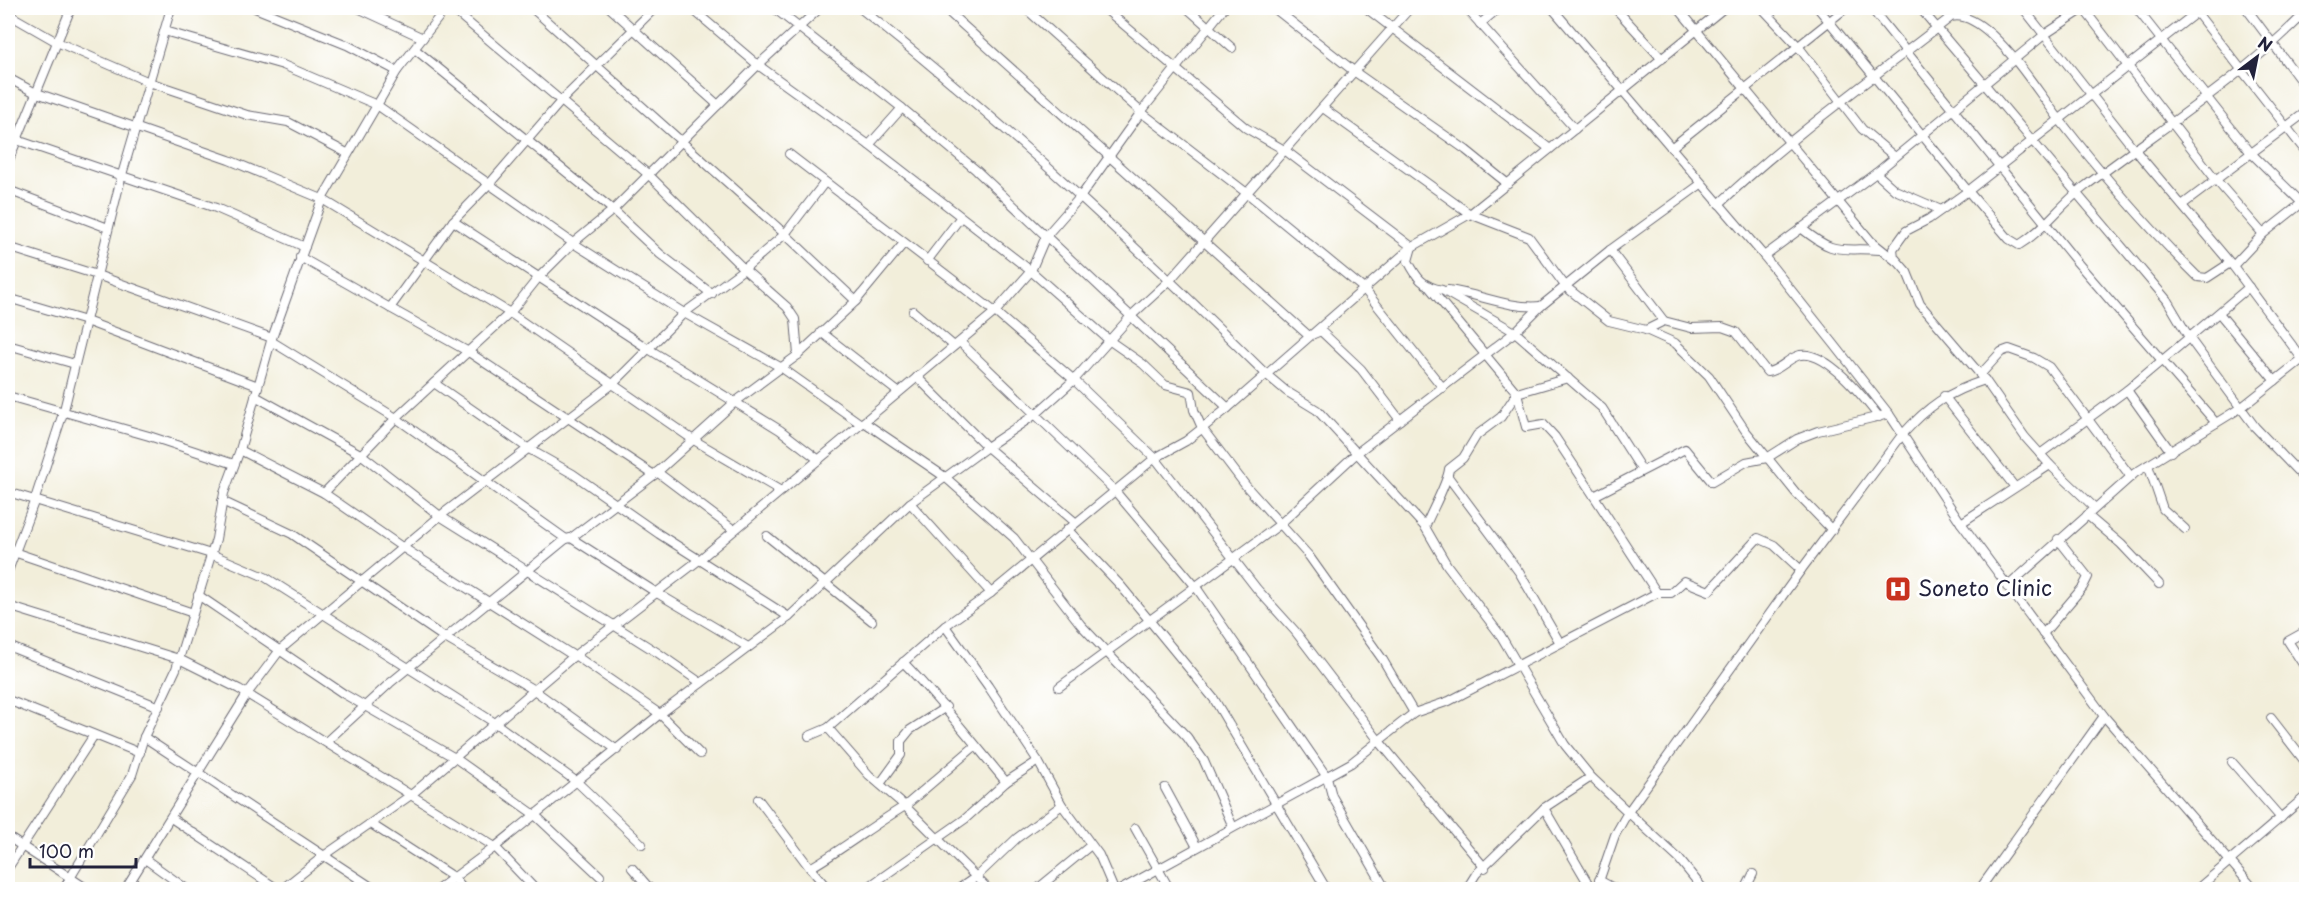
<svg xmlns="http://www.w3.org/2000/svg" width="2314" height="897" font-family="'Playpen Sans',sans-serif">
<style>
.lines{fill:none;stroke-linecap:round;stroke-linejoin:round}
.minor-casing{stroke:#6b6973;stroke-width:10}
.minor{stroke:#fff;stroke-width:8}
.labels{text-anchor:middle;stroke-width:6;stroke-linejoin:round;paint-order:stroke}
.poi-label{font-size:21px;fill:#22223b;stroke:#fff;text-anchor:start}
</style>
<rect width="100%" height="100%" fill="#fff"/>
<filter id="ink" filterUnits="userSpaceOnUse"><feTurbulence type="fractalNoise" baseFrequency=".0167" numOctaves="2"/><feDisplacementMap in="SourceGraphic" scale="12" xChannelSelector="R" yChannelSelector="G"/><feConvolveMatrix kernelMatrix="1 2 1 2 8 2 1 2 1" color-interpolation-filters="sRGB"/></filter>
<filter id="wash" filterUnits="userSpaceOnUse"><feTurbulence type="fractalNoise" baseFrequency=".008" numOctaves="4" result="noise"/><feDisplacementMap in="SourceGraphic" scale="24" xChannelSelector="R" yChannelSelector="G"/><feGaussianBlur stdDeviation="1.35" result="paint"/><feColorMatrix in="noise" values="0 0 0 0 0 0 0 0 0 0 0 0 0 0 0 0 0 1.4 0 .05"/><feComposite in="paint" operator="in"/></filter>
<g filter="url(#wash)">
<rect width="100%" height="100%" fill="#f2eeda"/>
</g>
<g filter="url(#ink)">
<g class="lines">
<!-- minor casing -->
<g class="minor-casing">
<g id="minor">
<polyline points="255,8 347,45 397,71"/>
<polyline points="358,8 423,38"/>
<polyline points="451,8 649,175 744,269 787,307 795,319 798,355"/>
<polyline points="532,8 785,234 856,301"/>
<polyline points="610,8 718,105"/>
<polyline points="691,8 758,65 869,145 1031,271 1110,341 1143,364 1165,385 1191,392 1194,410 1202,428 1246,486 1309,556 1383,660 1414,713"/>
<polyline points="774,8 902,108 976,170 1228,408"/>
<path d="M860,8C1003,121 1137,247 1267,375L1286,391L1317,410L1425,527L1447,565L1501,636L1565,745L1591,777L1544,808L1592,890"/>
<polyline points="944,8 1309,336 1321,331 1361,369 1400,420"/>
<polyline points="1025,8 1141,112 1248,194 1364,289 1443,388"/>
<path d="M1104,8L1246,128L1286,151L1412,247L1408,261C1417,278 1422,286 1442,290L1515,332L1602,408L1641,469"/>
<polyline points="1187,8 1232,48"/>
<polyline points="1274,8 1355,72 1466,150 1508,184"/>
<polyline points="1366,8 1550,149"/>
<polyline points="1466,8 1575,129"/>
<polyline points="1552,8 1764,256 1834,344 1889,414 1961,523 2104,716 2255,890"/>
<polyline points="1615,8 1662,59"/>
<polyline points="1678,8 1871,241 1896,261"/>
<polyline points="1762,8 1798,46 1862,129 1895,157"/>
<path d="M1818,8L1968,191L2009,239L2019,245C2044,230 2060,205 2084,187C2159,130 2240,79 2306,12"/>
<polyline points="1871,8 2076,261 2216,423"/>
<polyline points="1920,8 2167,300 2190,339 2255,427 2306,480"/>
<polyline points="2023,8 2135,150 2233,266 2306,364"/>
<polyline points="2083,8 2216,180 2263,234"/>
<polyline points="2136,8 2251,153 2302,203 2263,234 2233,266"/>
<polyline points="2193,8 2306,152"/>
<polyline points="2246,8 2306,88"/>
<polyline points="8,14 57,42 149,82 247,115 288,122 347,153"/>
<polyline points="1480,24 1499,8"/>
<polyline points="164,31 283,65 377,105 573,243 684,313 782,368 861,424"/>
<polyline points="416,50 613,210 660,254 712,294"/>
<polyline points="8,78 34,92 229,160 322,199 510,313 692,439 781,491"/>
<polyline points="1323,108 1470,214 1529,237 1566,287 1609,321 1646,330 1675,343 1709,376 1745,430 1796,493 1832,530"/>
<polyline points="8,137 216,208 305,247"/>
<polyline points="869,145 902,108"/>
<polyline points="1671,148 1846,8"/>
<polyline points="789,154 995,312 1074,380 1155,458 1257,589 1295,631 1379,741 1485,868"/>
<polyline points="8,162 71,8"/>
<polyline points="1876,173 1895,190 1941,210"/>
<polyline points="8,190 108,228"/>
<path d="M1719,204C1791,136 1873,78 1951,17C1965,13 1981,25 1991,34C2018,59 2037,90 2059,119C2102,174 2148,228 2198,277L2207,278L2230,263"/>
<polyline points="2182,205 2306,112"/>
<polyline points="453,221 647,348 780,430 819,460"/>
<path d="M1801,228C1837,257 1838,247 1880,250"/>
<polyline points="8,247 97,275 272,338"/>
<polyline points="1610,250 1664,321"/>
<polyline points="1764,256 1876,173 2044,35 2085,8"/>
<polyline points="300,257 390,308"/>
<polyline points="927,261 960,218"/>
<polyline points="1429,287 1517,393 1526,427 1543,424 1555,437 1594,496 1685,449 1712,482 1746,462 1767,458 1797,439 1818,431 1889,414"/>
<path d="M1448,290C1479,294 1509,309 1541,306"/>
<polyline points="8,298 86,321 258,386"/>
<polyline points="913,311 954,346"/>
<polyline points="2219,313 2275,381"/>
<path d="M1646,330L1664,321L1691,328L1722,327L1736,332L1767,372C1779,371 1788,358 1800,355C1827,350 1864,398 1879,417"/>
<polyline points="821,332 898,392"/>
<polyline points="271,341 396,418 566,539"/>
<polyline points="960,342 1115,491 1196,587 1327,777 1332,796 1386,890"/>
<polyline points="8,345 75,364"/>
<polyline points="1980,375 2001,352 2009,349 2034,358 2049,367 2131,477"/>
<polyline points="917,377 987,447 1075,522"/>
<polyline points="434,383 529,449 573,474 659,534 789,617"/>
<polyline points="2127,390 2171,452"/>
<polyline points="8,396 149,436 234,464"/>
<polyline points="255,396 362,455 440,516 658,653 701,683"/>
<polyline points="1944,396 2014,486"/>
<polyline points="864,422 945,477 1014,538 1081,625 1187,737 1204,761 1233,827"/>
<polyline points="240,450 324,493"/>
<polyline points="2040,454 2127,390 2249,287"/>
<polyline points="2148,465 2163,509 2185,529"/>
<polyline points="657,472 734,530"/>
<polyline points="654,475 467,351 390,308 453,221 491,182 562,100 655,8"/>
<polyline points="1449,478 1519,572 1560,643"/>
<polyline points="8,492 211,554 265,577 495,723 577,782 642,844"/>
<polyline points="1594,496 1657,593"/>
<polyline points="222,501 292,534 445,638 534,690 617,750"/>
<polyline points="910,503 991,593"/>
<polyline points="2095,508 2050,465 2025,437 1985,380 1920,304 1907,272 1894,257 1893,249 1906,231 1929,219 1968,191 2197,12"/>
<polyline points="2087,515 2121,544 2159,584"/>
<polyline points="1961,523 2050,465"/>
<path d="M1425,527C1431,512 1448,482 1449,469L1463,458L1477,435L1501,417L1517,393L1568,378"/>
<polyline points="1067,529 1121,586 1214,699 1327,890"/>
<polyline points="767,536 872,621"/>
<polyline points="571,538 657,593 748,647"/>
<polyline points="8,550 193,613"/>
<polyline points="8,571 34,502 64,410 121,178 171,8"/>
<polyline points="2007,587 2135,473 2242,407 2305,357"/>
<polyline points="198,595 344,694 455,758 535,815 600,876"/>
<polyline points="8,606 179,659 239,689 495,847 536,890"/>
<polyline points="945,626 988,686 1038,761 1062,805 1099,855 1114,890"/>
<polyline points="2306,631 2288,641 2306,669"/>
<polyline points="2043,634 2083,587 2088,577 2058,539"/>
<polyline points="8,646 159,707"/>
<polyline points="574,656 402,547 324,493 396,418 510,313 538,278 573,243 613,210 758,65 820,8"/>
<polyline points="576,656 660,714 700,754"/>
<path d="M903,662C940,700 972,741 1006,782L1038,761"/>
<polyline points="1059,687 1279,525 1358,452 1515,332 1541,306 1610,250 1701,184"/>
<polyline points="8,700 140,753"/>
<polyline points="2271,718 2306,763"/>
<polyline points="828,728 869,775 905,806 975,746"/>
<polyline points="809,736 828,728 945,626 991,593 1155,458 1186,441 1228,408 1412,247 1470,214 1724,8"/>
<polyline points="144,737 376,890"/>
<polyline points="326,742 390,683 566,539 571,538 654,475 735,402 798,355 856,301 904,243"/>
<polyline points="2232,762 2281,818"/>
<path d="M1591,777L1628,812L1801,570L1902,435C1928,406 1948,392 1985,380"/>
<polyline points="880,784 901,755 901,741 910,730 946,707"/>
<polyline points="1165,788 1197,847"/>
<path d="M758,799L810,868C843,849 872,826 905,806L976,877L1017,838L1062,805"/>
<polyline points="171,818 279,890"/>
<polyline points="371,824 453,877 464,890"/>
<polyline points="1135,828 1170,890"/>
<polyline points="8,837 89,890"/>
<polyline points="145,859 188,890"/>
<polyline points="8,868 94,735"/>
<polyline points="632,868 651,890"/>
<polyline points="810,868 829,890"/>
<polyline points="1599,880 1617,890"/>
<polyline points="63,890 132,775 144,737 176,669 216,539 224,493 240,450 271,341 322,199 397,71 446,8"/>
<polyline points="125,890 247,694 280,650 440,516 614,383 684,313 744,269 785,234 825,182"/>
<polyline points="281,890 325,855 411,795 574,656 699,560 995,312 1031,271 1046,236 1081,196 1141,112 1224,8"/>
<polyline points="437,890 495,847 660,714 789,617 910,503 987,447 1036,414 1074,380 1132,315 1170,280 1410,8"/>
<polyline points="864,890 965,819 1006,782"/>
<polyline points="957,890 976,877 989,890"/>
<polyline points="1036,890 1091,845"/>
<polyline points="1120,890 1351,763 1414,713 1449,701 1657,593 1671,593 1684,581 1709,591 1758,538 1774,545 1801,570"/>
<polyline points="1466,890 1476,874 1544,808"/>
<polyline points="1596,890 1615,835 1628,812 1679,859 1704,890"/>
<polyline points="1745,890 1753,874"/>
<polyline points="1979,890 2104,716"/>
<polyline points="2196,890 2306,796"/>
</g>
</g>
<!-- minor -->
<use href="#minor" class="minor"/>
</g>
</g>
<!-- icons -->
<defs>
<g id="hospital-square" transform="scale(1.35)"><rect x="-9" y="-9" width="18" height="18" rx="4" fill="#c8321e" stroke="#fff"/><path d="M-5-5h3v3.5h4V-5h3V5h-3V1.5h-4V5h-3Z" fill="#fff"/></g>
</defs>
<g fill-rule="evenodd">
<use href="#hospital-square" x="1898" y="589"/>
</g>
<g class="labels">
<!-- poi labels -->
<g class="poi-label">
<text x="1918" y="596">Soneto Clinic</text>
</g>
</g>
<!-- margin -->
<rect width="2314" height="897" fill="none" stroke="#fff" stroke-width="30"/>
<!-- north arrow -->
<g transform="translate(2257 57) rotate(32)" stroke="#ffffff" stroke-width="4.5" paint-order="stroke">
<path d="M0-4.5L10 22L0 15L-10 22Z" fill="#22223b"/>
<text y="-9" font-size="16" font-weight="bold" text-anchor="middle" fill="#22223b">N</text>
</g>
<!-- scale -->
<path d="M30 858v9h106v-9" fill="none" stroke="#22223b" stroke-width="3"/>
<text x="39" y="858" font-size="18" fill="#22223b" stroke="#ffffff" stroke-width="4.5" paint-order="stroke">100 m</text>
</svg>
